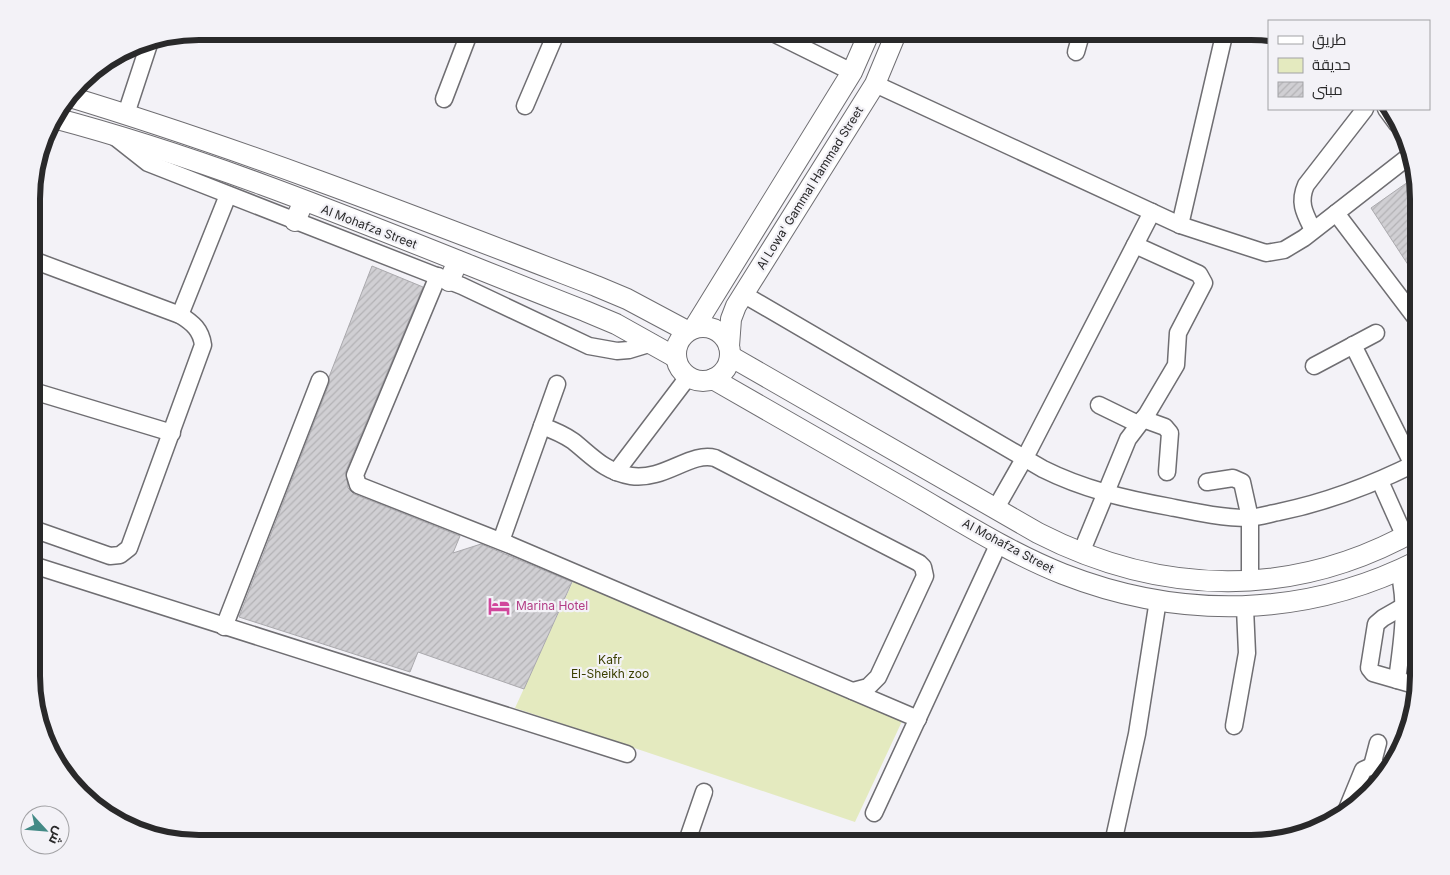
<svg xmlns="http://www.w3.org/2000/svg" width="1450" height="875" font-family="Inter,Cairo,sans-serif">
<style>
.green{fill:#e4eabf}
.building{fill:url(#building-hatch);stroke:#aaa9ad}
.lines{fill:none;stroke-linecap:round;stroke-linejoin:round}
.minor-casing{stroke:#6f6e72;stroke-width:19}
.major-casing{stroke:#6f6e72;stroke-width:22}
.minor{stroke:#fff;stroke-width:16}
.major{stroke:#fff;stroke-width:20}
.labels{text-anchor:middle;stroke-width:4.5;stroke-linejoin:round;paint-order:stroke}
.street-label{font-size:12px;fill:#29292a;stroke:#f3f2f7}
.hotel-label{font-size:12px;fill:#b23c85;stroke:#f3f2f7;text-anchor:start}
.park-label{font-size:12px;fill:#3b3f00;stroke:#f3f2f7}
.rim{fill:none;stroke:#29292a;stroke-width:6}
</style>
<defs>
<pattern id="building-hatch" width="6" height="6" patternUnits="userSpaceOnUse" patternTransform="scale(1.25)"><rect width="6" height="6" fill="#d0cfd3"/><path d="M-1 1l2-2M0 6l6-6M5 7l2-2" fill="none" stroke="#b3b2b5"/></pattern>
</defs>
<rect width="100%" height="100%" fill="#f3f2f7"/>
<!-- green -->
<polygon class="green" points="575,577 904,717 855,822 515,708"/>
<!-- building -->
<g class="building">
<polygon points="1415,177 1418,188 1418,280 1371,208"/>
<polygon points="372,266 423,287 346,471 348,488 354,494 460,536 453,553 481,544 572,582 524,689 418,652 410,672 239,617 329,384 329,377"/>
</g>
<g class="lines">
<!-- minor casing -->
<g class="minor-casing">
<g id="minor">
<polyline points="769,31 852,72"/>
<polyline points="1076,52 1082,31"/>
<polyline points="115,56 124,51"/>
<polyline points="875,84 1180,225 1266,253 1284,250 1304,238 1408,157"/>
<polyline points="444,99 470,31"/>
<polyline points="525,106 557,31"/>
<polyline points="1386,109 1397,124"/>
<polyline points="126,114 150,41"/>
<polyline points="115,137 148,163 462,286 589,346 617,351 629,350 652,343"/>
<polyline points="1336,213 1418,321"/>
<polyline points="1180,225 1225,31"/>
<path d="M1313,230C1305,214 1298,203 1306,185L1365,109"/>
<path d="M33,260L180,315C193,323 201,330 203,345L129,548L120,555L110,556L33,529"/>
<polyline points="438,276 355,475 358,485 510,545 918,719"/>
<path d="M743,294L1043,469C1083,489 1125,499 1170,507C1195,512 1223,518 1249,518C1259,517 1269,514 1279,512C1328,502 1374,484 1418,462"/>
<polyline points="180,315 228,195"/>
<polyline points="1353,345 1413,465"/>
<polyline points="1314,366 1376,333"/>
<polyline points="33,391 172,433"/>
<polyline points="1099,405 1138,424"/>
<polyline points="1143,419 1165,427 1170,433 1167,472"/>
<path d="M542,426C553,430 563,434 573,441C592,456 605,472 631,476C664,481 691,451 715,458L919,563L923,567L925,576L878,677L868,687L853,691"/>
<polyline points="616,472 688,377"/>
<polyline points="1380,481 1405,537"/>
<polyline points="1207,482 1233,478 1242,482 1250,518 1250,581"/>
<polyline points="996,508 1029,450 1152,212"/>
<polyline points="501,541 557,384"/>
<polyline points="1081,553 1128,439 1147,414 1176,365 1178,333 1204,283 1199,274 1135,245"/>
<polyline points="33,565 627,754"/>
<polyline points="1404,606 1383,618 1376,624 1369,668 1373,673 1418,686"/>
<polyline points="224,627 320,380"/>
<path d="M1397,680C1402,641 1408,610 1399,570"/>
<polyline points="1234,726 1247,653 1245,608"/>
<polyline points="1372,766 1378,743"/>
<polyline points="1347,809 1363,770 1372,766 1387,769"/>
<polyline points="874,813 999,543"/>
<polyline points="1113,843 1137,734 1158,600"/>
<polyline points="686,844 704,792"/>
</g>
</g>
<!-- major casing -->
<g class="major-casing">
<g id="major">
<path d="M70,97C248,151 422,219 596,286L627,299L687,331"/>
<path d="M54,118C236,166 410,243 585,311L616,324L675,357"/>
<polyline points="295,221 304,201"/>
<polyline points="449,281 458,261"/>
<circle cx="703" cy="354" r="27"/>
<polyline points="694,328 852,72 870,31"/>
<polyline points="729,346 731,319 736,306 875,84 897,31"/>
<path d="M730,356L1038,533C1163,597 1295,599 1418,529"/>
<path d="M713,379C779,417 845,455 910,492C960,521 1010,553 1063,574C1181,620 1305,618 1418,561"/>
</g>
</g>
<!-- minor -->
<use href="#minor" class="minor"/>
<!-- major -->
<use href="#major" class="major"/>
</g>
<!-- icons -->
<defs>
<g id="hotel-bare" transform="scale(1.725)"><path d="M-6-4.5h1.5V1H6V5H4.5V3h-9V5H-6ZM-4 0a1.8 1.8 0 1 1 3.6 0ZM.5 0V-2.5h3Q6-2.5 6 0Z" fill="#d1479c" stroke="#f3f2f7" stroke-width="2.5" paint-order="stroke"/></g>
</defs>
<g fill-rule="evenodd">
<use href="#hotel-bare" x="499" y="606"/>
</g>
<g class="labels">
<!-- street labels -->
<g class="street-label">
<text transform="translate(810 188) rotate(-58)" y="4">Al Lowa' Gammal Hammad Street</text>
<text transform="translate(369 227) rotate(21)" y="4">Al Mohafza Street</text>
<text transform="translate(1008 546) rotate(28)" y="4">Al Mohafza Street</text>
</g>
<!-- hotel labels -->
<g class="hotel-label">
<text x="516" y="610">Marina Hotel</text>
</g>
<!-- park labels -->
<g class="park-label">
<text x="610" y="664">Kafr<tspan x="610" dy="14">El-Sheikh zoo</tspan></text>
</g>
</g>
<!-- crop -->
<path d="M0 0H1450V875H0ZM199 40H1251A159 159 0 0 1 1410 199V676A159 159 0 0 1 1251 835H199A159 159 0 0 1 40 676V199A159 159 0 0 1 199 40Z" fill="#f3f2f7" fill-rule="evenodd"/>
<path class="rim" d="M199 40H1251A159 159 0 0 1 1410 199V676A159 159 0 0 1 1251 835H199A159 159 0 0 1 40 676V199A159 159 0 0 1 199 40Z"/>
<!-- legend -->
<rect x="1268" y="20" width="162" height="90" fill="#f3f2f7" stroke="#a2a2a5"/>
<rect x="1278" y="36" width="25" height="8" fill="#ffffff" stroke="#a2a2a5"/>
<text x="1312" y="45" font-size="15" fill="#29292a">طريق</text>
<rect x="1278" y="58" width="25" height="15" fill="#e4eabf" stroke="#a2a2a5"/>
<text x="1312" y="70" font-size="15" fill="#29292a">حديقة</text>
<rect x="1278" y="82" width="25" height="15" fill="url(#building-hatch)" stroke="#a2a2a5"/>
<text x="1312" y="95" font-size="15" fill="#29292a">مبنى</text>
<!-- north arrow -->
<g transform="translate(45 830) rotate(116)"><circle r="24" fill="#f3f2f7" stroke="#a2a2a5"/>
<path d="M0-4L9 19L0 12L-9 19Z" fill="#438a86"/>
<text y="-8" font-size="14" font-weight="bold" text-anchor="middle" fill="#29292a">ش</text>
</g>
</svg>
